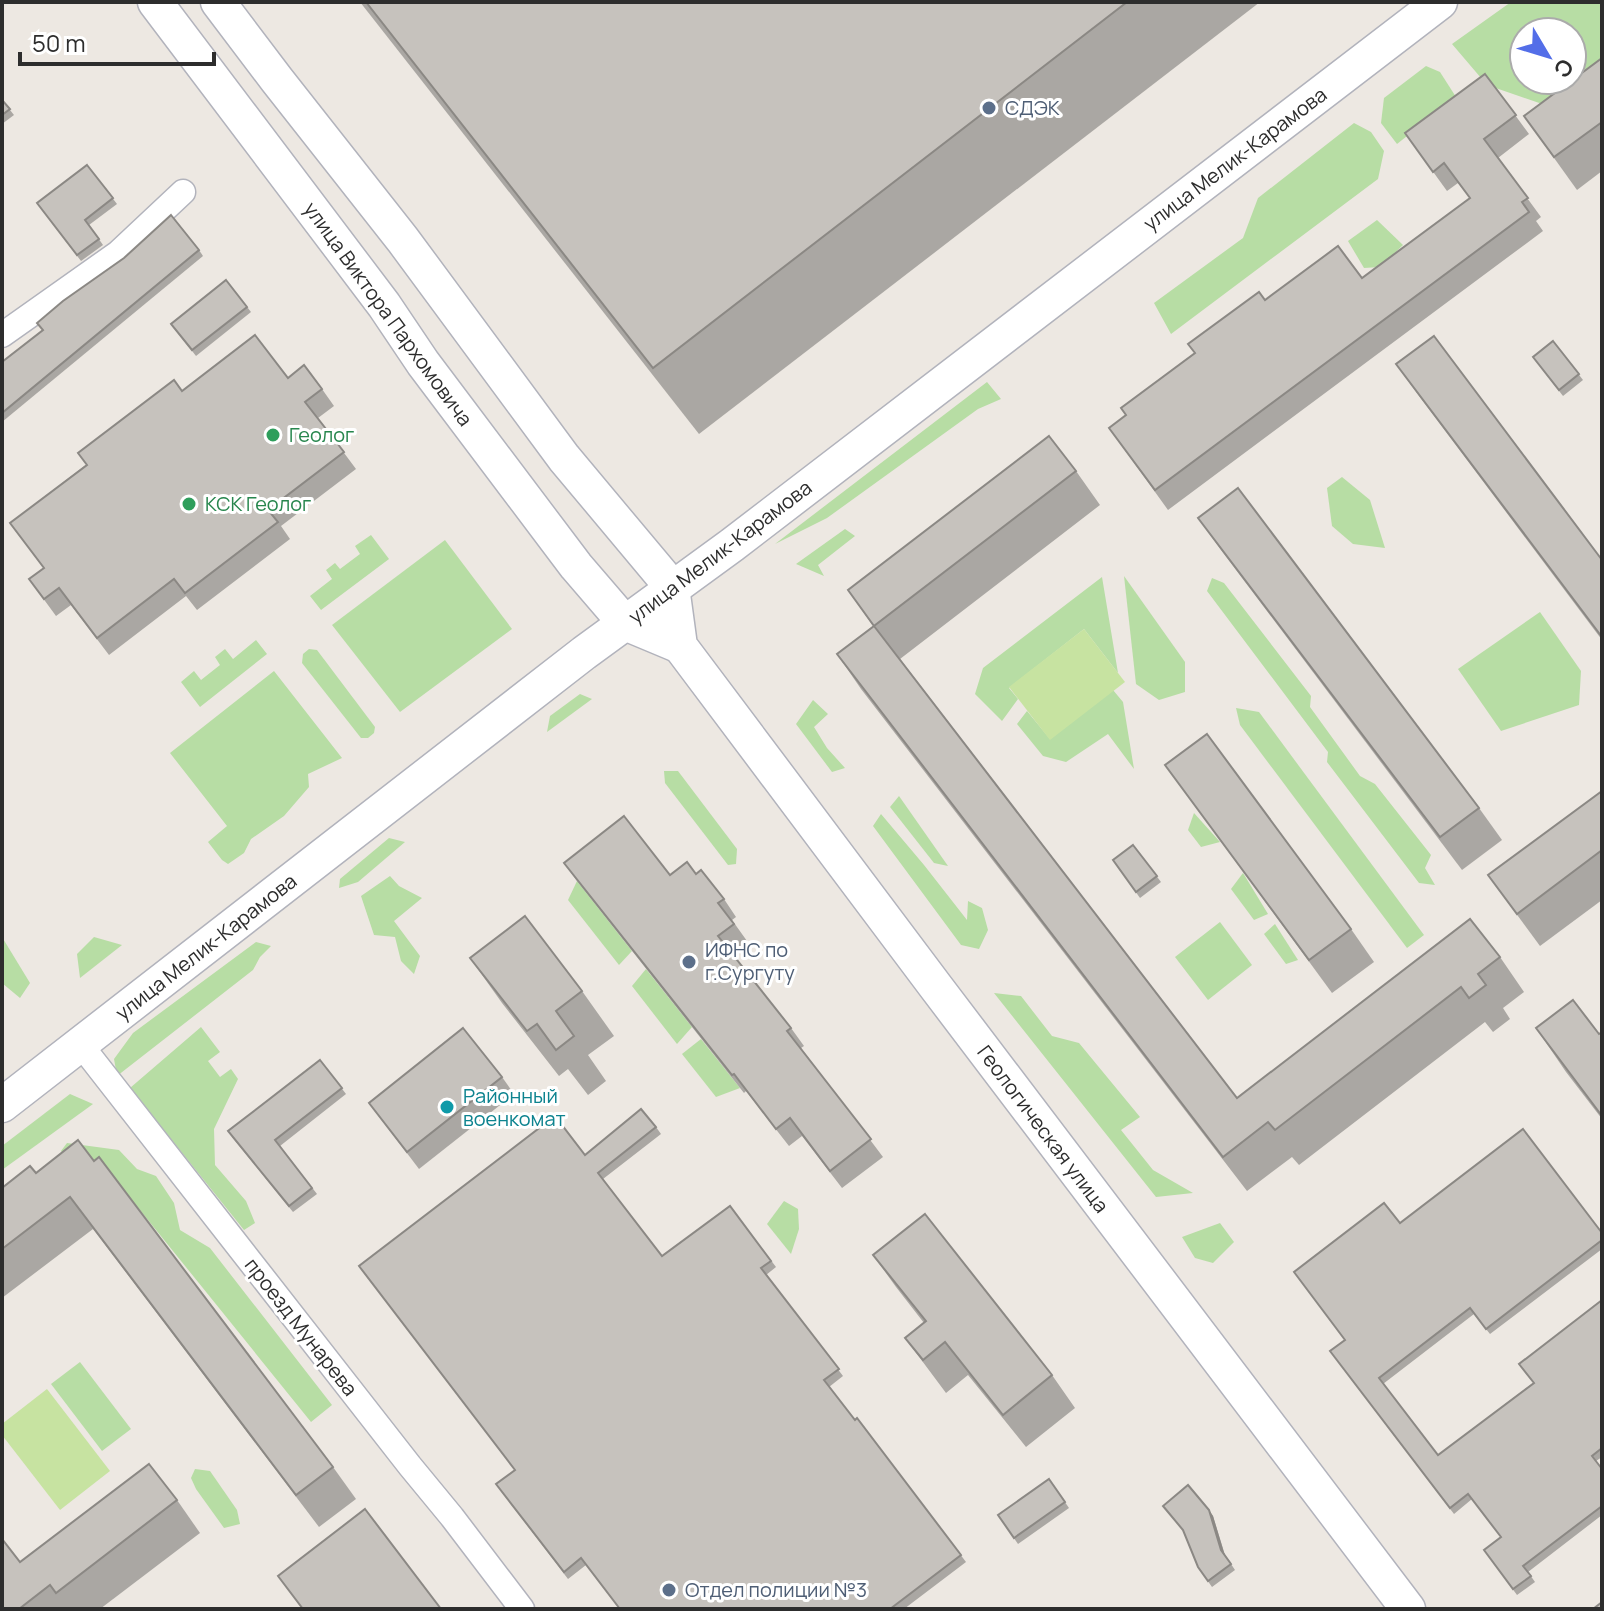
<svg xmlns="http://www.w3.org/2000/svg" width="1604" height="1611" font-family="Manrope,sans-serif">
<style>
.green{fill:#b7dda4;fill-rule:evenodd}
.pitch{fill:#c7e3a1}
.lines{fill:none;stroke-linecap:round;stroke-linejoin:round}
.street-casing{stroke:#b2b3bc;stroke-width:27}
.secondary-casing{stroke:#b2b3bc;stroke-width:37}
.street{stroke:#fff;stroke-width:24}
.secondary{stroke:#fff;stroke-width:34}
.wall{fill:#aaa7a3}
.shaded-wall{fill:#8b8884}
.building{fill:#c6c2bd;stroke:#8b8884;stroke-width:2}
.service-dot{fill:#5c6f8a;stroke:#fff;stroke-width:3}
.leisure-dot{fill:#2e9e5b;stroke:#fff;stroke-width:3}
.culture-dot{fill:#0f9aa8;stroke:#fff;stroke-width:3}
.labels{text-anchor:middle;stroke-width:6;stroke-linejoin:round;paint-order:stroke}
.service-label{font-size:20px;fill:#4e5e75;stroke:#fff;text-anchor:start}
.street-label{font-size:20px;fill:#2d2d2d;stroke:#fff}
.leisure-label{font-size:20px;fill:#27864d;stroke:#fff;text-anchor:start}
.culture-label{font-size:20px;fill:#0d838f;stroke:#fff;text-anchor:start}
</style>
<rect width="100%" height="100%" fill="#ede8e2"/>
<!-- green -->
<g class="green">
<path d="M1511,2H1602V66L1548,106L1487,85L1452,44ZM1524,32H1572V80H1524Z"/>
<polygon points="1426,66 1440,72 1456,97 1397,144 1381,123 1384,98"/>
<polygon points="1354,123 1371,132 1384,151 1378,179 1171,334 1154,303 1243,238 1258,198"/>
<polygon points="1377,220 1403,245 1380,267 1364,268 1348,241"/>
<polygon points="987,382 1001,399 978,409 827,518 775,544"/>
<polygon points="1342,477 1370,500 1385,548 1353,544 1332,526 1327,488"/>
<polygon points="845,529 855,536 818,565 824,576 796,564"/>
<polygon points="371,535 389,559 321,610 310,596 332,579 326,570 335,563 340,569 360,554 355,546"/>
<polygon points="445,540 512,629 400,712 332,625"/>
<polygon points="1124,576 1185,662 1185,692 1159,700 1136,684"/>
<polygon points="1102,577 1118,673 1084,629 1009,688 1018,699 1002,721 975,694 983,668"/>
<polygon points="1212,578 1224,583 1311,696 1310,707 1360,776 1375,784 1431,855 1425,868 1435,885 1419,883 1327,762 1328,752 1207,591"/>
<polygon points="1540,612 1581,671 1579,705 1501,731 1458,669"/>
<polygon points="256,640 267,654 200,707 181,682 194,671 201,680 220,665 215,657 225,649 233,659"/>
<polygon points="309,649 317,650 375,727 374,733 368,738 361,738 302,663 303,654"/>
<polygon points="274,671 342,758 308,774 309,787 284,816 251,839 244,853 228,864 222,860 208,842 227,826 170,753"/>
<polygon points="1113,690 1123,702 1134,769 1108,734 1066,762 1043,756 1017,724 1027,711 1050,739"/>
<polygon points="580,694 592,699 547,732 550,716"/>
<polygon points="813,700 828,714 814,727 827,748 845,768 832,772 796,724"/>
<polygon points="1236,708 1259,712 1424,935 1407,948 1240,725"/>
<polygon points="664,771 678,771 737,849 736,864 728,865 665,783"/>
<polygon points="899,796 948,866 934,863 890,807"/>
<polygon points="1194,813 1220,842 1201,847 1188,830"/>
<polygon points="881,814 924,865 967,920 968,901 982,908 988,930 979,949 961,945 873,826"/>
<polygon points="389,838 405,842 358,882 339,888 340,879"/>
<polygon points="1243,873 1268,914 1254,920 1231,889"/>
<polygon points="390,876 399,886 422,898 394,921 420,956 414,974 401,961 395,937 374,935 361,896"/>
<polygon points="577,881 632,951 619,965 568,900"/>
<polygon points="1220,922 1252,965 1208,1000 1175,957"/>
<polygon points="1275,924 1298,960 1286,964 1264,934"/>
<polygon points="2,937 30,983 20,998 2,983"/>
<polygon points="94,937 122,945 80,978 77,954"/>
<polygon points="256,942 271,946 260,957 253,970 117,1076 114,1059 133,1033"/>
<polygon points="646,969 692,1027 677,1044 632,986"/>
<polygon points="994,993 1021,996 1052,1036 1079,1043 1140,1117 1121,1130 1153,1170 1193,1193 1156,1197"/>
<polygon points="201,1027 220,1052 208,1061 220,1077 231,1069 238,1079 214,1129 215,1165 246,1201 255,1223 244,1230 130,1088"/>
<polygon points="701,1039 740,1088 716,1097 682,1054"/>
<polygon points="70,1094 93,1104 2,1170 2,1146"/>
<polygon points="67,1143 119,1150 137,1169 156,1176 174,1203 180,1230 210,1248 332,1405 311,1422 106,1168 69,1160 61,1151"/>
<polygon points="784,1201 798,1209 799,1229 791,1254 767,1224"/>
<polygon points="1220,1223 1234,1242 1213,1263 1195,1258 1182,1237"/>
<polygon points="80,1362 131,1429 102,1451 51,1384"/>
<polygon points="195,1469 210,1471 237,1510 240,1524 224,1528 196,1489 191,1478"/>
</g>
<!-- pitch -->
<g class="pitch">
<polygon points="1084,629 1125,682 1050,740 1009,687"/>
<polygon points="47,1389 110,1471 60,1510 2,1435 2,1424"/>
</g>
<g class="lines">
<!-- street casing -->
<g class="street-casing">
<g id="street">
<polyline points="2,335 118,253 183,192"/>
<polyline points="81,1045 410,1466 452,1517 522,1609"/>
</g>
</g>
<!-- secondary casing -->
<g class="secondary-casing">
<g id="secondary">
<polyline points="155,2 384,305 423,363 576,566 625,623 680,646"/>
<polyline points="218,2 277,80 403,240 564,458 672,587"/>
<polyline points="672,587 680,646 936,987 1408,1609"/>
<polyline points="2,1105 584,653 732,545 1440,2"/>
</g>
</g>
<!-- street -->
<use href="#street" class="street"/>
<!-- secondary -->
<use href="#secondary" class="secondary"/>
</g>
<!-- wall -->
<g class="wall">
<polygon points="360,2 1260,2 699,434"/>
<polygon points="1602,58 1602,171 1577,190 1524,116"/>
<polygon points="1485,74 1529,134 1498,158 1541,217 1536,221 1543,231 1168,510 1109,428 1126,415 1265,300 1362,278 1470,198 1458,183 1447,191 1405,133"/>
<polygon points="2,100 14,115 2,124"/>
<polygon points="87,165 117,204 89,225 103,245 81,261 37,203"/>
<polygon points="199,250 203,256 2,422 2,362"/>
<polygon points="226,280 251,312 196,356 171,324"/>
<polygon points="1553,341 1583,380 1563,396 1533,357"/>
<polygon points="1396,364 1602,560 1602,640 1419,396"/>
<polygon points="288,378 322,389 334,406 318,418 356,469 281,526 290,539 197,610 186,596 109,655 71,605 56,616 29,579 44,568 10,523 182,391"/>
<polygon points="1076,471 1100,505 900,659 1237,1098 1500,957 1524,992 1503,1008 1510,1019 1493,1032 1485,1022 1299,1165 1292,1157 1247,1191 861,689 837,654 873,626 848,590"/>
<polygon points="1198,518 1479,808 1502,840 1462,870 1221,550"/>
<polygon points="1165,765 1351,929 1374,962 1332,993"/>
<polygon points="1602,791 1602,900 1540,946 1488,875"/>
<polygon points="1133,845 1161,882 1140,898 1113,860"/>
<polygon points="564,863 670,875 696,874 724,899 736,917 732,920 747,941 732,953 791,1028 804,1046 801,1048 883,1157 842,1188 802,1136 789,1146 746,1091 744,1093 577,881"/>
<polygon points="470,958 582,991 614,1036 588,1055 606,1081 588,1095 568,1069 559,1076 502,1003"/>
<polygon points="1536,1028 1599,1034 1602,1032 1602,1119 1566,1072"/>
<polygon points="320,1060 346,1094 280,1146 317,1194 293,1212 232,1137"/>
<polygon points="502,1077 514,1094 419,1169 369,1103"/>
<polygon points="656,1127 661,1134 603,1179 662,1256 730,1206 776,1267 766,1275 843,1376 829,1387 855,1420 857,1418 966,1562 904,1609 620,1609 586,1565 568,1579 501,1491 515,1470 585,1155"/>
<polygon points="78,1140 333,1467 356,1499 319,1527 93,1229 2,1298 2,1188 36,1173"/>
<polygon points="1400,1223 1602,1233 1602,1249 1490,1334 1474,1314 1383,1384 1438,1455 1533,1383 1602,1300 1602,1457 1596,1461 1602,1469 1602,1515 1528,1572 1535,1582 1517,1595 1484,1550 1501,1537 1472,1499 1454,1514 1330,1351 1344,1340"/>
<polygon points="873,1255 1052,1375 1075,1408 1026,1447 968,1375 946,1393 905,1338 924,1323 896,1287"/>
<polygon points="1049,1479 1069,1508 1018,1544 998,1515"/>
<polygon points="177,1500 200,1533 100,1609 2,1609 20,1562"/>
<polygon points="1209,1510 1213,1516 1225,1555 1235,1570 1212,1587 1198,1567"/>
</g>
<!-- shaded-wall -->
<polygon class="shaded-wall" points="1209,1510 1213,1516 1225,1556 1221,1550"/>
<!-- building -->
<g class="building">
<polygon points="366,2 1127,2 653,368"/>
<polygon points="1602,58 1602,122 1554,157 1524,116"/>
<polygon points="1485,74 1516,115 1484,139 1528,198 1522,202 1529,212 1155,490 1109,428 1126,415 1121,408 1195,353 1188,344 1259,292 1265,300 1338,246 1362,278 1470,198 1444,163 1433,172 1405,133"/>
<polygon points="2,100 10,109 2,115"/>
<polygon points="87,165 113,198 85,220 99,239 77,255 37,203"/>
<polygon points="171,215 199,250 2,413 2,362 43,330 37,323 63,301 124,258"/>
<polygon points="226,280 247,307 192,350 171,324"/>
<polygon points="255,335 288,378 304,365 322,389 305,402 344,452 268,510 278,522 185,593 174,579 97,638 59,588 44,599 29,579 44,568 10,523 87,465 78,453 174,380 182,391"/>
<polygon points="1434,336 1602,560 1602,637 1396,364"/>
<polygon points="1553,341 1579,374 1559,390 1533,357"/>
<polygon points="1049,436 1076,471 874,626 1237,1098 1470,919 1500,957 1478,974 1486,985 1469,998 1461,987 1275,1130 1268,1122 1223,1157 837,654 874,626 848,590"/>
<polygon points="1238,488 1479,808 1440,837 1198,518"/>
<polygon points="1207,734 1351,929 1309,960 1165,765"/>
<polygon points="1602,791 1602,850 1517,914 1488,875"/>
<polygon points="624,816 670,875 687,862 696,874 701,870 724,899 718,903 734,924 718,936 791,1028 787,1031 871,1139 830,1171 790,1118 776,1129 734,1074 732,1075 564,863"/>
<polygon points="1133,845 1157,876 1136,892 1113,860"/>
<polygon points="525,916 582,991 556,1011 574,1036 556,1050 537,1024 527,1031 470,958"/>
<polygon points="1573,1000 1599,1034 1602,1032 1602,1116 1536,1028"/>
<polygon points="463,1028 502,1077 407,1152 369,1103"/>
<polygon points="320,1060 342,1088 275,1140 312,1188 289,1206 228,1131"/>
<polygon points="641,1109 656,1127 598,1173 662,1256 730,1206 771,1261 761,1268 839,1369 824,1380 855,1420 857,1418 961,1555 890,1609 620,1609 581,1558 564,1572 496,1484 515,1470 359,1266 555,1116 585,1155"/>
<polygon points="1523,1129 1602,1233 1602,1240 1486,1329 1470,1308 1379,1378 1438,1455 1534,1383 1519,1364 1602,1300 1602,1448 1592,1456 1602,1469 1602,1506 1523,1566 1531,1576 1513,1589 1484,1550 1501,1537 1468,1494 1450,1508 1330,1351 1345,1340 1294,1272 1384,1203 1400,1223"/>
<polygon points="78,1140 94,1161 99,1157 333,1467 296,1495 70,1197 2,1249 2,1188 30,1166 36,1173"/>
<polygon points="925,1214 1052,1375 1003,1415 945,1342 923,1360 905,1338 926,1321 873,1255"/>
<polygon points="149,1464 177,1500 56,1593 50,1585 19,1609 2,1609 2,1539 20,1562"/>
<polygon points="1049,1479 1065,1502 1014,1538 998,1515"/>
<polygon points="1188,1485 1209,1510 1221,1550 1231,1564 1208,1581 1198,1567 1183,1530 1163,1506"/>
<polygon points="365,1509 441,1609 303,1609 278,1576"/>
<polygon points="1602,1602 1602,1609 1593,1609"/>
</g>
<!-- markers -->
<g class="service-dot">
<circle cx="989" cy="108" r="8"/>
<circle cx="689" cy="962" r="8"/>
<circle cx="669" cy="1590" r="8"/>
</g>
<g class="leisure-dot">
<circle cx="273" cy="435" r="8"/>
<circle cx="189" cy="504" r="8"/>
</g>
<circle class="culture-dot" cx="447" cy="1107" r="8"/>
<g class="labels">
<!-- service labels -->
<g class="service-label">
<text x="1005" y="115">СДЭК</text>
<text x="705" y="957">ИФНС по<tspan x="705" dy="23">г.Сургуту</tspan></text>
<text x="685" y="1597">Отдел полиции №3</text>
</g>
<!-- street labels -->
<g class="street-label">
<text transform="translate(1235 159) rotate(-37)" y="7">улица Мелик-Карамова</text>
<text transform="translate(388 314) rotate(54)" y="7">улица Виктора Пархомовича</text>
<text transform="translate(720 552) rotate(-37)" y="7">улица Мелик-Карамова</text>
<text transform="translate(206 947) rotate(-38)" y="7">улица Мелик-Карамова</text>
<text transform="translate(1043 1129) rotate(53)" y="7">Геологическая улица</text>
<text transform="translate(301 1327) rotate(52)" y="7">проезд Мунарева</text>
</g>
<!-- leisure labels -->
<g class="leisure-label">
<text x="289" y="442">Геолог</text>
<text x="205" y="511">КСК Геолог</text>
</g>
<!-- culture labels -->
<g class="culture-label">
<text x="463" y="1103">Районный<tspan x="463" dy="23">военкомат</tspan></text>
</g>
</g>
<!-- border -->
<rect width="1604" height="1611" fill="none" stroke="#2d2d2d" stroke-width="8"/>
<!-- north arrow -->
<g transform="translate(1548 56) rotate(128)"><circle r="38" fill="#ffffff" stroke="#ababab" stroke-width="2"/>
<path d="M0-6L14 30L0 20L-14 30Z" fill="#536ee8"/>
<text y="-12" font-size="22" font-weight="bold" text-anchor="middle" fill="#2d2d2d">С</text>
</g>
<!-- scale -->
<path d="M20 52v12h194v-12" fill="none" stroke="#2d2d2d" stroke-width="4"/>
<text x="32" y="52" font-size="24" fill="#2d2d2d" stroke="#ffffff" stroke-width="6" paint-order="stroke">50 m</text>
</svg>
